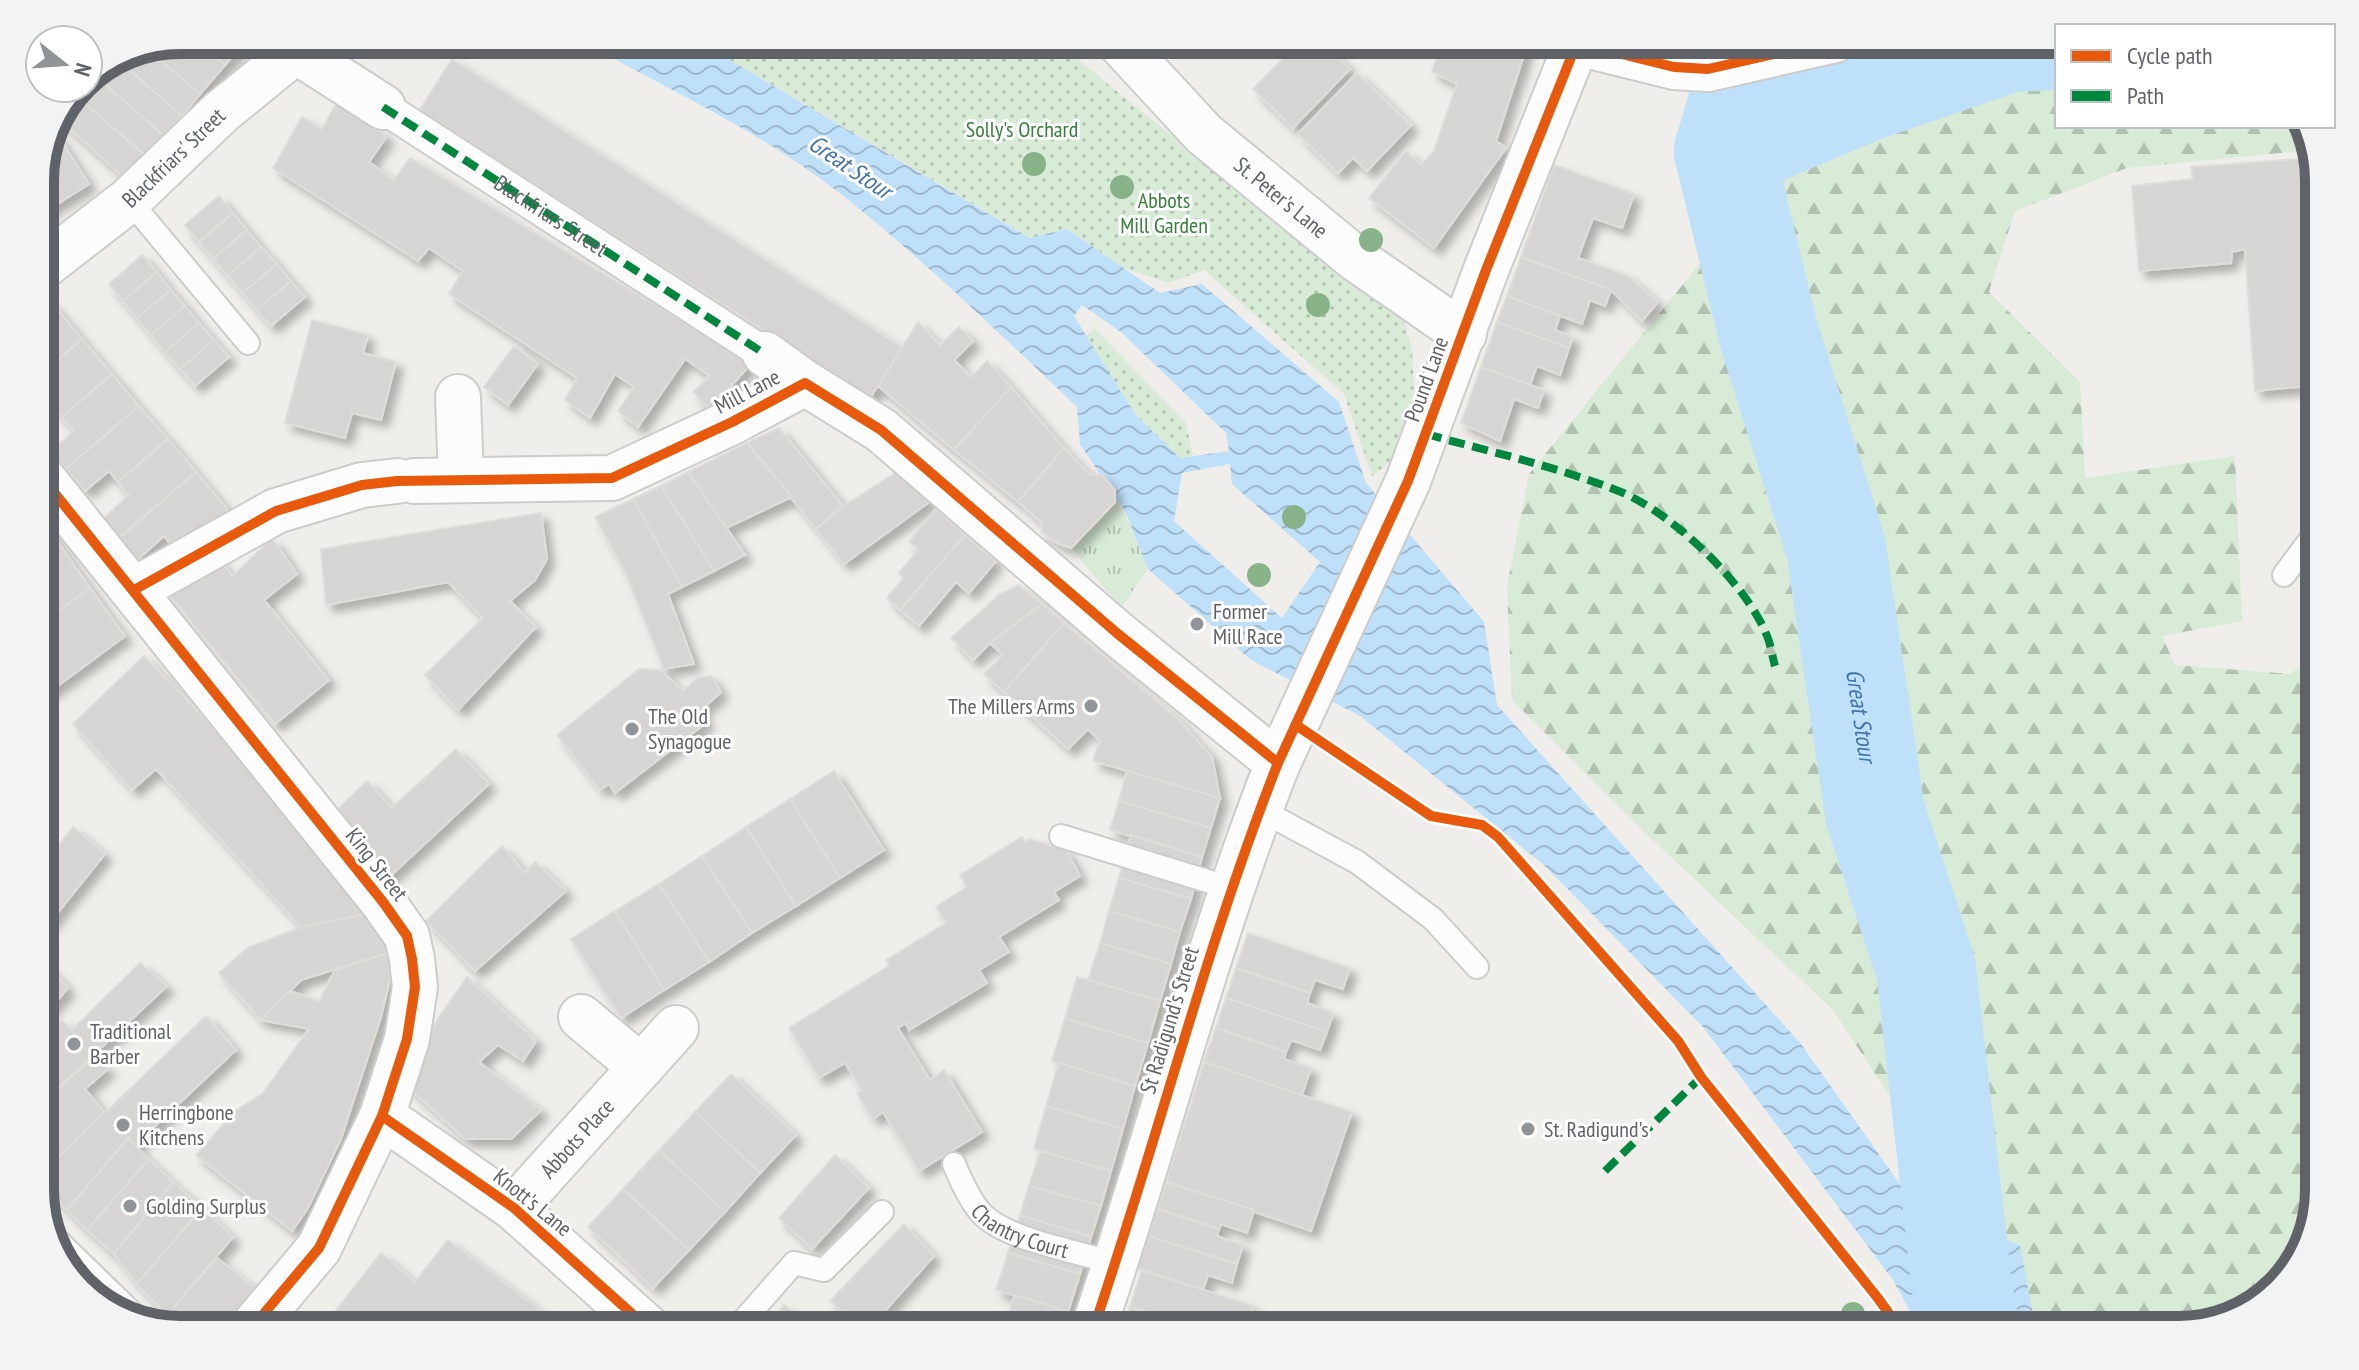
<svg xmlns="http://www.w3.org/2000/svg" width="2359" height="1370" font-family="'PT Sans Narrow',sans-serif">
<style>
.grass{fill:url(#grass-tufts)}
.forest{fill:url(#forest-firs)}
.garden{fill:url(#garden-dots)}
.water{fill:url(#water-waves);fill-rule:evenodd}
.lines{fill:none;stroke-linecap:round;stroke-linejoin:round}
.river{stroke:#bfe0f9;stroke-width:100}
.building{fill:#d6d5d3;stroke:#deddd9;stroke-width:2;filter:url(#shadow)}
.service-casing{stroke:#cbcccc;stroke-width:26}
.pedestrian-casing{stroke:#cbcccc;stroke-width:36}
.minor-casing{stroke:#cbcccc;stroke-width:48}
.service{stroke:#fdfcfc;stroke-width:22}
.pedestrian{stroke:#fdfcfc;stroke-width:32}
.minor{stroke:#fdfcfc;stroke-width:44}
.quiet{stroke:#00873e;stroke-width:8;stroke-dasharray:16 8;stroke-linecap:butt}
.cycleway-casing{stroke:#fff;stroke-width:15}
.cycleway{stroke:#e8590c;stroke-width:10}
.tree{fill:#88b388}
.poi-dot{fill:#919496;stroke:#fff;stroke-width:3}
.labels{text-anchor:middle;stroke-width:6;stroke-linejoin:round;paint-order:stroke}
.park-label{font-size:22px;fill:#348238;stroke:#fff}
.street-label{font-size:22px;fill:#5f6368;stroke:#fff}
.poi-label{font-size:22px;fill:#5f6368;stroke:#fff;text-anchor:start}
.water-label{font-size:24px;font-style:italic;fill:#4174aa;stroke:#fff}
.rim{fill:none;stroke:#5f6368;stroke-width:10}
</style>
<defs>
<pattern id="grass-tufts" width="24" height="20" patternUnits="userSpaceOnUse" patternTransform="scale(2)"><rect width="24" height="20" fill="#d8ebd6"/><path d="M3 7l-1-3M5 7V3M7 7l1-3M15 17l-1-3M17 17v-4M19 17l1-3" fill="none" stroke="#b2c2b1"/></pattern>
<pattern id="forest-firs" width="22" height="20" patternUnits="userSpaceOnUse" patternTransform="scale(2)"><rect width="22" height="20" fill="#d8ebd6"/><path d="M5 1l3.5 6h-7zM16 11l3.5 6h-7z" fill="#b2c2b1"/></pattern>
<pattern id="garden-dots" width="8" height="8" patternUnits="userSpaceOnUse" patternTransform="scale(2)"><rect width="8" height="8" fill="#d8ebd6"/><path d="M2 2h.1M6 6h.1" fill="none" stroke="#b2c2b1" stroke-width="1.8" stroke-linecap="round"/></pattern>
<pattern id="water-waves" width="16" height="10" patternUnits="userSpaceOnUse" patternTransform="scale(2)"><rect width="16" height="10" fill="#bfe0f9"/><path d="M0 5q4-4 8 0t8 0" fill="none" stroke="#9eb9cd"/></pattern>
<filter id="shadow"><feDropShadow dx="7" dy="7" stdDeviation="4" flood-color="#0004"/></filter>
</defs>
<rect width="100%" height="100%" fill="#efeeea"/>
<!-- grass -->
<polygon class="grass" points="1117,499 1138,540 1148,569 1121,608 1071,548"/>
<!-- forest -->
<polygon class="forest" points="2057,57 2057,126 2305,126 2312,150 2127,168 2015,211 1989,292 2080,382 2085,478 2235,456 2242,621 2162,636 2175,665 2290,674 2319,653 2319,1190 2300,1259 2249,1311 2179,1330 2044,1330 1833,1010 1639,827 1512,700 1507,586 1529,474 1718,241 1794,151 1948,81"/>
<!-- garden -->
<g class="garden">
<polygon points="696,40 1054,40 1146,115 1403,316 1412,350 1415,407 1397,457 1372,476 1344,394 1204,270 1168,283 1119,266 1067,229 1031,238"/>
<polygon points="1094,328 1186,423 1193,455 1180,458 1135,414 1086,336"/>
</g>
<!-- water -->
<path class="water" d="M578,40H696L1030,238L1067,229L1160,293L1202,284L1339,402L1366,483L1484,622L1497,705L1801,1044L1916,1207L2020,1245L2036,1330H1920L1893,1280L1703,1027L1544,865L1360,716L1251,660L1148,569L1126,513L1080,444L1077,407C1000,334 924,260 841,194C763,133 665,87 578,40ZM1082,305L1122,333L1226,433L1229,451L1180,458L1135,414L1074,316ZM1230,464L1232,484L1320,562L1282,618L1174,521L1182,473Z"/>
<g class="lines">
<!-- river -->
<g class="river">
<path id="s1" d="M1757,40L1724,151L1768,332L1836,548L1875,813L1926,969L1962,1287L1970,1330"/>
<polyline points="1724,151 1864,92 2009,42 2057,40"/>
</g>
</g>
<!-- building -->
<g class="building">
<polygon points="180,40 196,40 225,65 200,94 145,47"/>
<polygon points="196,40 245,40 246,41 225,65"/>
<polygon points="1301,40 1321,40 1350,69 1293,128 1253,89"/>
<polygon points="1442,40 1529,40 1496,141 1506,148 1434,248 1369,198 1406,151 1421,165 1434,151 1457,84 1432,72"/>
<polygon points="145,47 200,94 182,116 118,60 127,51"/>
<polygon points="452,59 903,348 870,398 419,111"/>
<polygon points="118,60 182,116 164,136 100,80"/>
<polygon points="1357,73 1411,125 1367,171 1353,158 1338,173 1298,134"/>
<polygon points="100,80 164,136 146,156 82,101"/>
<polygon points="82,101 146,156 126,179 63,123"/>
<polygon points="336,104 387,136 369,162 394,180 410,158 752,363 710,409 693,392 710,376 685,359 638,427 618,411 634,387 615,374 590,418 565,400 577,378 449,294 463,271 429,248 418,261 273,168 302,117 322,129"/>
<polygon points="57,134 89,184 40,215 40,171"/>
<polygon points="2315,158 2319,171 2319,385 2255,391 2245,249 2232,252 2231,263 2139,271 2132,186 2193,179 2191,167"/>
<polygon points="1554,165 1634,194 1622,228 1593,218 1578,258 1628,276 1658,302 1642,321 1611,290 1521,257"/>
<polygon points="219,196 233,213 199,242 185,225"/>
<polygon points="233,213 247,230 213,259 199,242"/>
<polygon points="247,230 261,247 228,276 213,259"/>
<polygon points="261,247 277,264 243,293 228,276"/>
<polygon points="142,255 157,272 123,301 109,284"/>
<polygon points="1521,257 1611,290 1605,306 1590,300 1582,324 1507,296"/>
<polygon points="277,264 291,281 257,310 243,293"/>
<polygon points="157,272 171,290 137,318 123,301"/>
<polygon points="291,281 305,297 271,326 257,310"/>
<polygon points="171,290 185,306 151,335 137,318"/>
<polygon points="1507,296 1560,316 1555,330 1573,337 1569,348 1497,322"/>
<polygon points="51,302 82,339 40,376 40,311"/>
<polygon points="185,306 199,323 165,352 151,335"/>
<polygon points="312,320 368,335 363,353 396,362 381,420 352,413 345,438 285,423"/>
<polygon points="918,322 940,345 959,327 973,341 954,360 971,377 987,361 1011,387 954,450 878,386"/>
<polygon points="1497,322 1569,348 1560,375 1537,366 1530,385 1481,367"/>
<polygon points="199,323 214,340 180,369 165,352"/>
<polygon points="82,339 112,374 62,417 52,404 40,414 40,376"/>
<polygon points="214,340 229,357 195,386 180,369"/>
<polygon points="514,346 538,364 508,405 484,387"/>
<polygon points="1481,367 1544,390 1538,408 1514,399 1500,441 1461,423"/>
<polygon points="112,374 139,406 66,469 51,451 74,431 62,417"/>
<polygon points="1011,387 1064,448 1018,502 954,450"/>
<polygon points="139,406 168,439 118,482 109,471 85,491 66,469"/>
<polygon points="779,428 843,506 816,529 747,443"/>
<polygon points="168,439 196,472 118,539 102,520 129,495 118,482"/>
<polygon points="747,443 792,497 726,528 688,472"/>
<polygon points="1064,448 1090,475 1102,475 1115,490 1115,502 1071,548 1057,543 1042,532 1042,523 1018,502"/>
<polygon points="196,472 228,510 178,553 164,536 136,561 118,539"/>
<polygon points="688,472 745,555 714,571 661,486"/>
<polygon points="896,473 932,500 844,564 816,529 843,506"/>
<polygon points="661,486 714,571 682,587 633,499"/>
<polygon points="633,499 682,587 668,594 694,664 664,669 625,572 595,517"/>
<polygon points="936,509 965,535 900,610 887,598 904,578 899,573 918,550 909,542"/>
<polygon points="541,513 547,559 535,580 510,601 536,627 458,710 425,675 483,618 448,582 326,605 321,549"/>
<polygon points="41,518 90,588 40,625 40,519"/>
<polygon points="965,535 996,561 969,593 956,582 919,626 900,610"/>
<polygon points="272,538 297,574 264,600 329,680 275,724 167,592 215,556 233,576"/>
<polygon points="1019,585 1042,604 990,643 973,660 951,638 1000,594"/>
<polygon points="90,588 125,636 40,699 40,625"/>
<polygon points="1042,604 1064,623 1004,692 984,674 1003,655 990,643"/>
<polygon points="1064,623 1179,720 1212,757 1220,798 1093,761 1100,741 1088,729 1068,749 1004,692"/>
<polygon points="144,656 312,828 377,912 301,927 156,769 132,790 73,724"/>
<polygon points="639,669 660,670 683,691 697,678 711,676 721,692 700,711 707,722 615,793 609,784 600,790 557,735"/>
<polygon points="456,749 489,784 385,881 328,819 367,781 392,808"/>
<polygon points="834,771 884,850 840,878 790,799"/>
<polygon points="1127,771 1220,798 1211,828 1119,801"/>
<polygon points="790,799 840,878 796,906 746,827"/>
<polygon points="1119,801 1211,828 1202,857 1110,830"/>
<polygon points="73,827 105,854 40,935 40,870"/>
<polygon points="746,827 796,906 752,933 702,856"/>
<polygon points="1131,835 1202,857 1191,899 1119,878"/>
<polygon points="1022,837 1025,842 1030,839 1066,850 1080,876 1054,892 1059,900 999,937 1009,952 979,970 987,983 909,1030 906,1023 898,1028 930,1080 944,1070 982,1132 919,1171 883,1112 873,1119 857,1093 862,1090 845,1063 819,1078 789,1028 889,966 886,960 946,923 936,907 967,887 960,875"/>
<polygon points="502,846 525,873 535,862 566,891 475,971 426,921"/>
<polygon points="702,856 752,933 709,962 659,884"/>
<polygon points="1119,878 1191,899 1180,932 1109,911"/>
<polygon points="659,884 709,962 664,990 615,911"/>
<polygon points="615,911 664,990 621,1018 571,939"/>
<polygon points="1109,911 1180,932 1171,964 1100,943"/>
<polygon points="377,912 397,950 301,980 261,1020 219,973 247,948 301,927"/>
<polygon points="1248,933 1350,968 1343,989 1315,980 1310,993 1236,968"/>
<polygon points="1100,943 1171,964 1160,1001 1088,980"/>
<polygon points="397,950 381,1017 341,1139 308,1208 292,1231 196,1155 235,1111 263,1093 309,1029 261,1020 290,991 319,1001 335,970"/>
<polygon points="40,958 68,988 40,1020"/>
<polygon points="140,963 167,986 40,1105 40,1027 47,1031 62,1020 72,1030"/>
<polygon points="1236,968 1310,993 1307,1003 1333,1013 1327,1032 1226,998"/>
<polygon points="467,977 536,1041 523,1061 498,1045 479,1062 541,1110 511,1139 465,1139 407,1086 437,1020"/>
<polygon points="1077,977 1160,1001 1148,1043 1065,1019"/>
<polygon points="1226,998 1327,1032 1320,1050 1291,1040 1286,1052 1216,1028"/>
<polygon points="206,1016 236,1050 135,1145 128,1138 67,1210 40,1184 40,1175"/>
<polygon points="1065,1019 1148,1043 1135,1086 1052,1061"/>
<polygon points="1216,1028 1286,1052 1284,1059 1311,1068 1302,1095 1204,1062"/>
<polygon points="94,1057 108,1069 85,1089 104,1112 40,1175 40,1105"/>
<polygon points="1204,1062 1352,1112 1311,1231 1166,1182"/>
<polygon points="1059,1063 1135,1086 1123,1129 1046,1106"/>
<polygon points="731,1074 796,1135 760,1173 695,1112"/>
<polygon points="1046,1106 1123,1129 1111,1171 1034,1149"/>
<polygon points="695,1112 760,1173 725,1212 659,1150"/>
<polygon points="128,1138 149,1159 87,1230 67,1210"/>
<polygon points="659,1150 725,1212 689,1250 623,1189"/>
<polygon points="1040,1151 1111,1171 1101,1206 1029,1186"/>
<polygon points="835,1155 869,1188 812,1249 779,1218"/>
<polygon points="149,1159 173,1182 114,1254 87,1230"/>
<polygon points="173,1182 202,1208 137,1284 114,1254"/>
<polygon points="1166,1182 1254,1210 1247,1233 1221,1224 1219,1229 1157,1209"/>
<polygon points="1029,1186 1101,1206 1091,1237 1020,1215"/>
<polygon points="623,1189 689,1250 653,1288 588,1227"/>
<polygon points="202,1208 233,1237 167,1315 137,1284"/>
<polygon points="1157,1209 1219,1229 1217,1236 1243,1245 1237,1264 1148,1236"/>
<polygon points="1020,1215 1091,1237 1080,1274 1008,1253"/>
<polygon points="904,1224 934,1256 868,1330 864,1330 830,1301"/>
<polygon points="1148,1236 1237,1264 1232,1283 1208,1275 1203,1290 1138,1269"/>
<polygon points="448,1240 566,1330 404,1330 382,1314 368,1330 333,1330 325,1324 381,1253 415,1282"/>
<polygon points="1008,1253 1080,1274 1068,1312 996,1290"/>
<polygon points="217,1258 258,1290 227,1330 182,1330 167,1315"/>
<polygon points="1142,1270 1253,1306 1245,1330 1203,1330 1130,1307"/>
<polygon points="1015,1295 1068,1312 1062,1330 1014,1330 1018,1318 1008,1314"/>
<polygon points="784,1305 817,1330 765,1330"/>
<polygon points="1130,1307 1203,1330 1122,1330"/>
</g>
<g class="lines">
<!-- service casing -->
<g class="service-casing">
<g id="service">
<polyline points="129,200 248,343"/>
<polyline points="2284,575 2319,528"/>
<polyline points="1259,809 1357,862 1433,919 1477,967"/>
<polyline points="1061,836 1230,888"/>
<path id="s2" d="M954,1164C961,1181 969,1199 981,1213C1004,1239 1081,1253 1116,1263"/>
<polyline points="735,1330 794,1263 824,1270 882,1212"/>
</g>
</g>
<!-- pedestrian casing -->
<g class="pedestrian-casing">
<g id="pedestrian">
<polyline points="383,107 765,354"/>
<polyline points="56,1246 128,1316"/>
</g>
</g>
<!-- minor casing -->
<g class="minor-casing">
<g id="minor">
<path id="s3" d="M1117,40L1204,134L1356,259L1464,334"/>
<polyline points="1577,43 1674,67 1708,69 1835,40"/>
<polyline points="296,51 383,107"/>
<path id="s4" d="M40,269L129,200L221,112L296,51L302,40"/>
<polyline points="765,354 805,383"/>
<polyline points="458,397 461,480"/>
<polyline points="40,475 383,902 407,936 412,959 415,987 407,1039 382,1116 319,1248 250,1330"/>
<polyline points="414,481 612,478 732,422 805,383 881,430 1118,634 1278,763"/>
<polyline points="134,590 276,511 362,485 397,481"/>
<polyline points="581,1017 641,1067"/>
<polyline points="382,1116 514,1208 650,1330"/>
<path id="s5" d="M514,1208L676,1028"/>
<path d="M1093,1330C1157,1142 1205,948 1278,763L1408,481L1486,270L1578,40"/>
</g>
</g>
<!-- service -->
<use href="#service" class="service"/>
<!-- pedestrian -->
<use href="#pedestrian" class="pedestrian"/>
<!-- minor -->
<use href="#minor" class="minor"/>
<!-- quiet -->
<g class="quiet">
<path id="s6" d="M383,107L765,354"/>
<path d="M1426,434C1491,452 1558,467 1621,492C1672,513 1747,584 1767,636C1771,645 1772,656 1775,666"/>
<polyline points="1605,1171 1701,1077"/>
<polyline points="56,1246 128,1316"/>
</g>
<!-- cycleway casing -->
<g class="cycleway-casing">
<g id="cycleway">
<polyline points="1577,43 1674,67 1708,69 1835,40"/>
<polyline points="40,475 383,902 407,936 412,959 415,987 407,1039 382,1116 319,1248 250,1330"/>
<polyline points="134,590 276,511 362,485 397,481 612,478 732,422 805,383 881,430 1118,634 1278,763"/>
<polyline points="1296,725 1431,816 1482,825 1498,837 1678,1041 1701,1077 1877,1297 1901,1330"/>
<polyline points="382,1116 514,1208 650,1330"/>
<path d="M1093,1330C1157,1142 1205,948 1278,763L1408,481L1486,270L1578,40"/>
</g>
</g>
<!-- cycleway -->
<use href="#cycleway" class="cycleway"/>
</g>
<!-- trees -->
<g class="tree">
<circle cx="1034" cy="164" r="12"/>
<circle cx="1122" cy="187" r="12"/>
<circle cx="1371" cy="240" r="12"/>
<circle cx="1318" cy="305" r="12"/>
<circle cx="1294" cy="517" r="12"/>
<circle cx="1259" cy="575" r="12"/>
<circle cx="1853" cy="1314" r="12"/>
</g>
<!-- markers -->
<g class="poi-dot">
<circle cx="1197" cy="624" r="8"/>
<circle cx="1091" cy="706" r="8"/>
<circle cx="632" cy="729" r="8"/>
<circle cx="74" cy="1044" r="8"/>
<circle cx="123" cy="1125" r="8"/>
<circle cx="1528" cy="1129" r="8"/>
<circle cx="130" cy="1206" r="8"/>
</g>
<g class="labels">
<!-- park labels -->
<g class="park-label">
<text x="1022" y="137">Solly's Orchard</text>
<text x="1164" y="208">Abbots<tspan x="1164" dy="25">Mill Garden</tspan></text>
</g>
<!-- street labels -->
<g class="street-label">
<text dy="8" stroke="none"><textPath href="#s4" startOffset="174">Blackfriars' Street</textPath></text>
<text dy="8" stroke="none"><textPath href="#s3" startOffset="228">St. Peter's Lane</textPath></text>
<text dy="8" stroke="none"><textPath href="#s6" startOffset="200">Blackfriars Street</textPath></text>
<text transform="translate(1426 379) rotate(-70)" y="8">Pound Lane</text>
<text transform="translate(747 391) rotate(-28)" y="8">Mill Lane</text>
<text transform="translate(377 864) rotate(52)" y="8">King Street</text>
<text transform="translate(1169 1020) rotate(-73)" y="8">St Radigund's Street</text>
<text dy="8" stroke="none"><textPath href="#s5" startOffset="94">Abbots Place</textPath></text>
<text transform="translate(533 1202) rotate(39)" y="8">Knott's Lane</text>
<text dy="8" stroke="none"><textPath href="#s2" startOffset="100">Chantry Court</textPath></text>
</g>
<!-- poi labels -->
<g class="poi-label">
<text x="1213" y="619">Former<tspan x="1213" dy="25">Mill Race</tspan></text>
<text x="1075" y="714" text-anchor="end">The Millers Arms</text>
<text x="648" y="724">The Old<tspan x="648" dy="25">Synagogue</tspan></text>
<text x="90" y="1039">Traditional<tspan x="90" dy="25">Barber</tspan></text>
<text x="139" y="1120">Herringbone<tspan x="139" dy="25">Kitchens</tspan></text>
<text x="1544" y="1137">St. Radigund's</text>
<text x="146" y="1214">Golding Surplus</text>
</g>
<!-- water labels -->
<g class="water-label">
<text transform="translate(850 167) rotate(34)" y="8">Great Stour</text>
<text dy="8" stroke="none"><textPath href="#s1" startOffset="698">Great Stour</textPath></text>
</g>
</g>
<!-- crop -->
<path d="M0 0H2359V1370H0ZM180 54H2179A126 126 0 0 1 2305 180V1190A126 126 0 0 1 2179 1316H180A126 126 0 0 1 54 1190V180A126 126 0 0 1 180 54Z" fill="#f2f3f3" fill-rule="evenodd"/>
<path class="rim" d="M180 54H2179A126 126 0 0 1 2305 180V1190A126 126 0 0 1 2179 1316H180A126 126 0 0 1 54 1190V180A126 126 0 0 1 180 54Z"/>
<!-- legend -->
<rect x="2055" y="24" width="280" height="104" fill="#ffffff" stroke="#bfc1c3" stroke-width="2"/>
<rect x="2071" y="50" width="40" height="12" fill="#e8590c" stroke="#bfc1c3" stroke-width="2"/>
<text x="2127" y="64" font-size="24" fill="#5f6368">Cycle path</text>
<rect x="2071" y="90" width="40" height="12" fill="#00873e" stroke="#bfc1c3" stroke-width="2"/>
<text x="2127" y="104" font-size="24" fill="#5f6368">Path</text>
<!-- north arrow -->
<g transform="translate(64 64) rotate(107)"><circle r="38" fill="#ffffff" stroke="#bfc1c3" stroke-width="2"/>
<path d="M0-6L14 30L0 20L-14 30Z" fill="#919496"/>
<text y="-12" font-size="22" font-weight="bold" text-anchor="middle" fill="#5f6368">N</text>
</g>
</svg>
